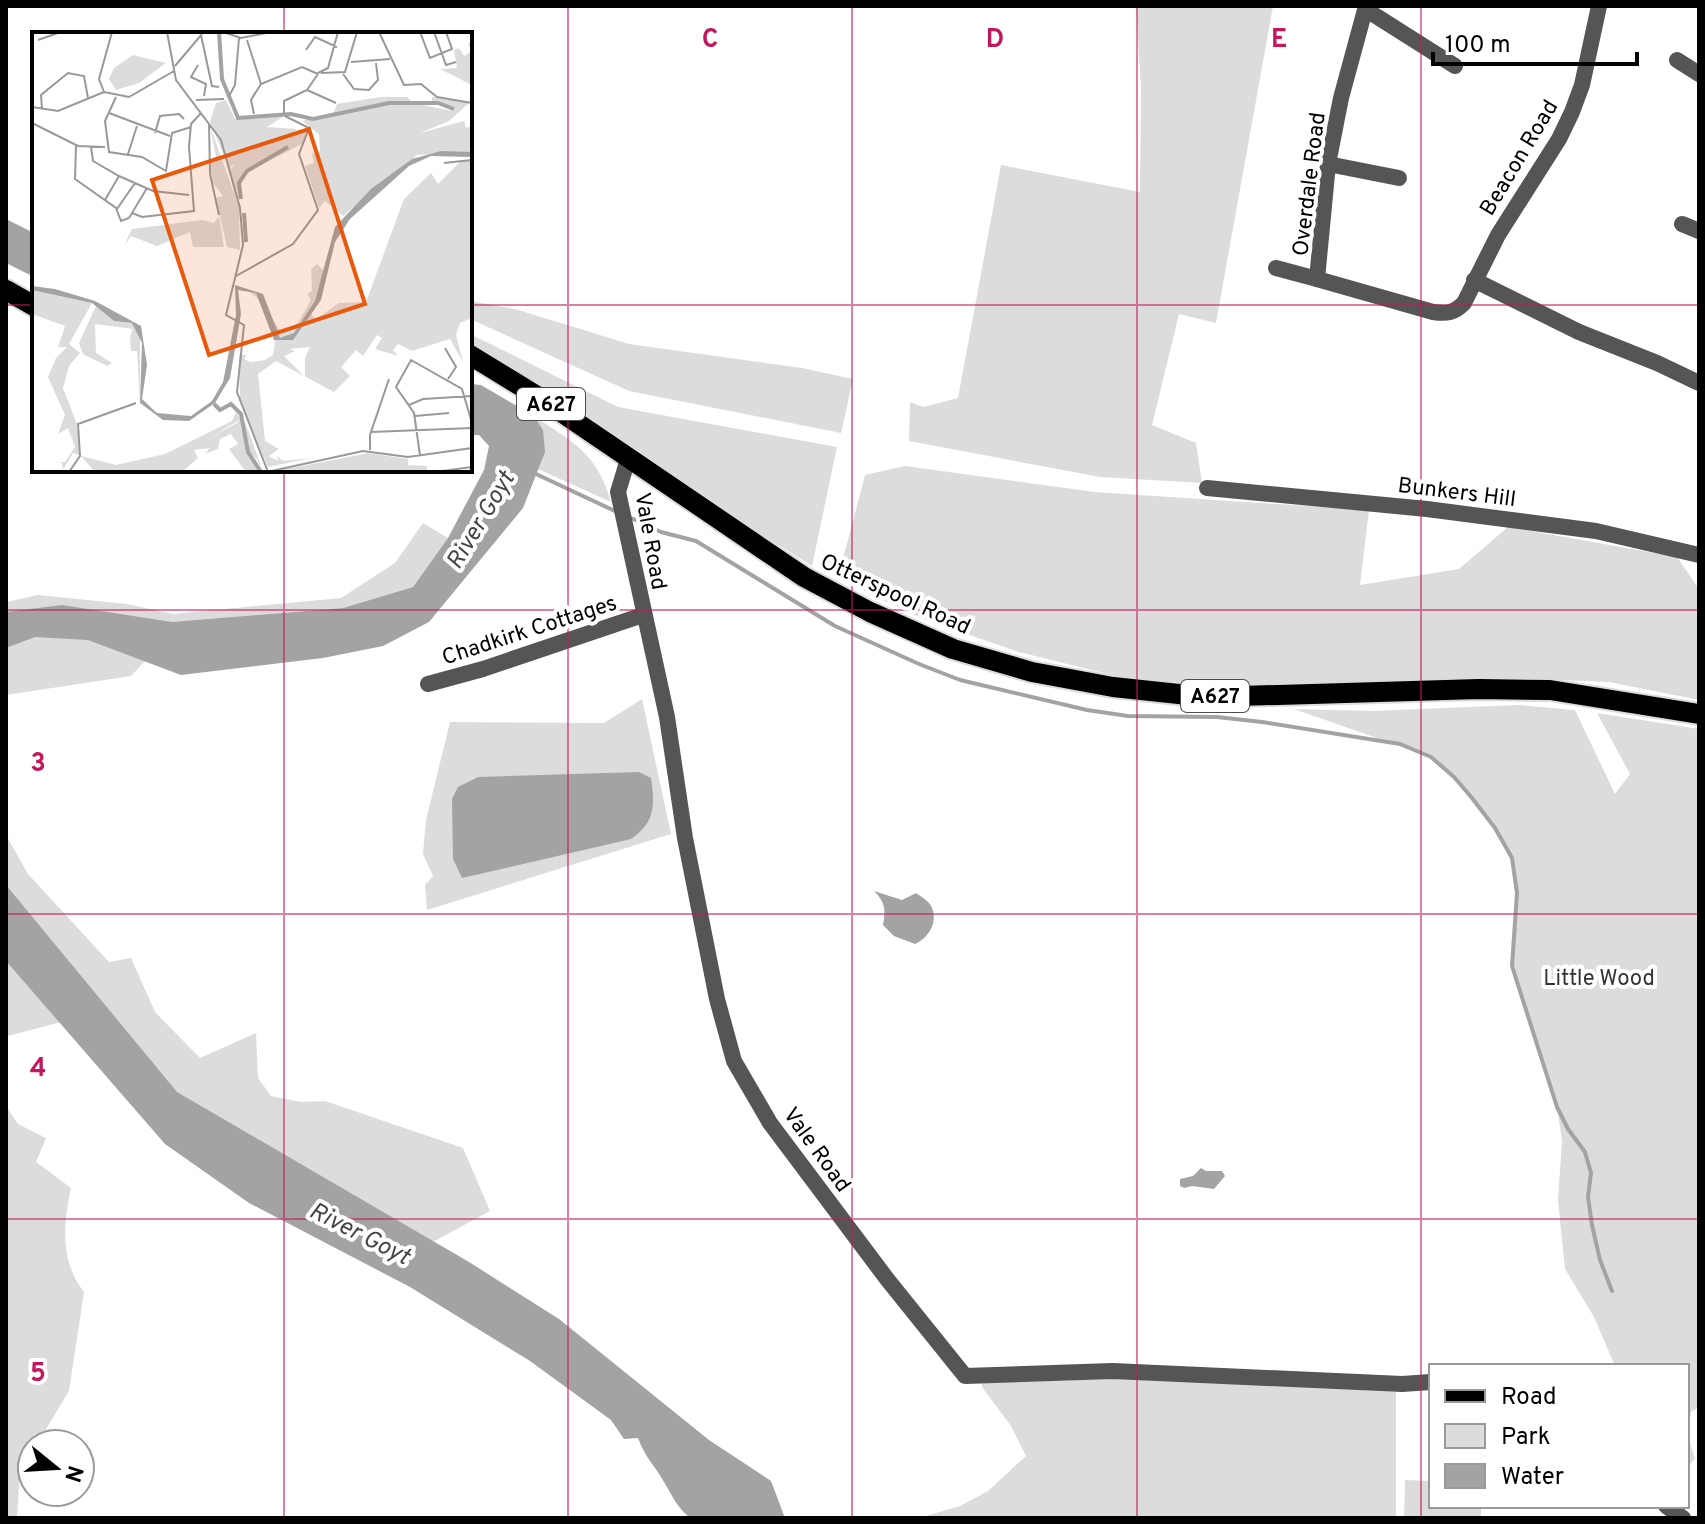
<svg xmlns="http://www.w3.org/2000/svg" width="1705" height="1524" font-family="Overpass,sans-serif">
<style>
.green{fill:#dcdcdc}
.water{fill:#a3a3a3}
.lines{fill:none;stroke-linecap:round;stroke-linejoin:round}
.stream{stroke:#a3a3a3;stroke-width:4}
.major-casing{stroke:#dbdbdb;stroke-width:24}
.minor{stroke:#555;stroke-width:16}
.major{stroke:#000;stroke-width:20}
.grid{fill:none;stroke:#c2185b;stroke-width:2;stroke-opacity:0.55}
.labels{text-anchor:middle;stroke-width:8;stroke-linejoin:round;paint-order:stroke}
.shield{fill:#fff;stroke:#4c4c4c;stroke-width:2}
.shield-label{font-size:20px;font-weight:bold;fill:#000}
.street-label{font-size:22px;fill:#000;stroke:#fff}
.park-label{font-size:22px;fill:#333;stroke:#fff}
.water-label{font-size:24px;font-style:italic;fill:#444;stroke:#fff}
.inset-river{fill:none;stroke:#a3a3a3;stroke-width:4}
.inset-road{fill:none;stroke:#999;stroke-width:2}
.view{fill:#e8590c;fill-opacity:0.15;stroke:#e8590c;stroke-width:4}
.inset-edge{fill:none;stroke:#000;stroke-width:4}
.grid-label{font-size:26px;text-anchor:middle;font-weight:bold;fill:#c2185b;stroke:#fff;stroke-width:8;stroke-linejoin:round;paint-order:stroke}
</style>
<rect width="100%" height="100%" fill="#fff"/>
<!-- green -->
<g class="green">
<polygon points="1136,6 1273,6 1216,323 1179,314 1152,425 1196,443 1202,483 1100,477 909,441 910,402 923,407 958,398 1001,165 1140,192 1141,89"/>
<polygon points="470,301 515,309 629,344 802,368 853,379 841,433 629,391 470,319"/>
<polygon points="470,334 618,407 837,447 812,566 470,350"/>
<path d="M534,416C574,443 597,453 611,502L538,469C546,448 545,435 534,416Z"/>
<polygon points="905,466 1095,492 1369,510 1360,585 1459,569 1508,527 1677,557 1699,589 1699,700 1609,682 1507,678 1225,688 1140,682 1019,652 923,619 838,578 865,475"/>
<polygon points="423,523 448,538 413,587 343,608 172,622 160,645 131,676 6,695 6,602 38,595 127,604 173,614 341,598 395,563"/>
<polygon points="642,699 671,834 427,910 425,885 433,876 423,854 426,820 450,722 604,723"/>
<polygon points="1518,705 1575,710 1615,794 1630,774 1597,713 1699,729 1699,1407 1691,1412 1688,1436 1695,1459 1687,1467 1687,1366 1615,1366 1594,1317 1565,1269 1558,1200 1562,1141 1557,1107 1512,966 1517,893 1512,858 1495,828 1472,798 1454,777 1431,757 1294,709 1373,711"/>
<polygon points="6,835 28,874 109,962 131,958 155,1012 200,1058 256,1033 258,1078 271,1096 301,1102 325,1101 463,1148 490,1211 407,1256 325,1217 80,1017 8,1036 6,1070"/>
<path d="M6,1106L18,1124L46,1138L36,1162L71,1188C63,1225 60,1261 84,1292L69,1391L37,1444H32V1452L20,1472L17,1518H6Z"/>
<polygon points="1148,1378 1396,1392 1396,1518 919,1518 960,1506 988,1491 1026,1456 1011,1426 982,1387 982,1383"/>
<polygon points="1405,1480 1431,1481 1431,1506 1481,1506 1481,1518 1404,1518"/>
</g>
<!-- water -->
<g class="water">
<polygon points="6,219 34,233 34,277 6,263"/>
<polygon points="470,384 481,385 534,416 543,430 545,452 523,508 429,622 383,646 323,658 181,675 88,640 35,637 6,648 6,612 62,605 172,622 343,608 413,587 448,538 484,470 489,446 479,435 470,435"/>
<path d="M639,772L651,778C655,806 655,822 631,839L462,878L453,859L452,799L458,787L478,777Z"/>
<path d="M6,885L177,1092L469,1262L559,1319L709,1440L771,1481L785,1518H690C676,1506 673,1497 664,1482C654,1464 646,1459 638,1438L624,1439L611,1420L530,1361L410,1287L249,1203L165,1144L6,961Z"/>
<path d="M874,891L902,900L916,893C920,896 929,901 931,906C939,921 929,938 915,944L894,936L883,925C886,910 885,902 874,891Z"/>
<polygon points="1201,1168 1206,1171 1222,1171 1225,1176 1214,1189 1192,1186 1184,1188 1180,1186 1180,1179 1193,1176"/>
</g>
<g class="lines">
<!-- stream -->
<g class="stream">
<polyline points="536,474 617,512"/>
<polyline points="629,517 661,532 696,541 835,626 919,664 960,680 1087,710 1128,716 1217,717 1262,722 1400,744 1431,757 1454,777 1472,798 1495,828 1512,858 1517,893 1512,966 1557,1107 1568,1129 1585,1152 1591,1173 1588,1197 1592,1225 1600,1260 1612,1291"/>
</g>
<!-- major casing -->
<g class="major-casing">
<g id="major">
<polyline points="6,290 34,306"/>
<polyline points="470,355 542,399 804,577 870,612 953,649 1032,672 1113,687 1207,697 1479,689 1550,690 1699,714"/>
</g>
</g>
<!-- minor -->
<g class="minor">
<path d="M1366,6L1341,98L1328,164L1317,279L1433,312C1447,314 1454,313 1464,303L1498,235L1559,139L1572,112L1582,85L1599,6"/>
<polyline points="1365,9 1455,66"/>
<polyline points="1677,60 1699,74"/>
<polyline points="1328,164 1399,178"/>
<polyline points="1682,224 1699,231"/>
<polyline points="1276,268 1317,279"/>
<polyline points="1474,280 1579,332 1657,363 1699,383"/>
<polyline points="628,459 618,492 667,717 685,838 717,999 734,1061 770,1123 887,1279 965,1376 1113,1371 1402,1384 1431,1382"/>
<polyline points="1207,488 1427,509 1596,531 1699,555"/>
<polyline points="428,684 483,669 643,615"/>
<polyline points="1666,1506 1683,1518"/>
</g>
<!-- major -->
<use href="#major" class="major"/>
</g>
<!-- grid -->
<path class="grid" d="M284,6V34M568,6V1518M852,6V1518M1137,6V1518M1421,6V1518M6,305H34M470,305H1699M284,470V1518M6,610H1699M6,914H1699M6,1219H1699"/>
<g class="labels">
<!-- shield labels -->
<g class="shield">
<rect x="517" y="388" width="68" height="32" rx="6"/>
<rect x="1181" y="680" width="68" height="32" rx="6"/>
</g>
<g class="shield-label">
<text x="551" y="411">A627</text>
<text x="1215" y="703">A627</text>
</g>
<!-- street labels -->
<g class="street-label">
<text transform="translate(1518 157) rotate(-59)" y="8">Beacon Road</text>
<text transform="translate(1308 184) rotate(-83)" y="8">Overdale Road</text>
<text transform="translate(1457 491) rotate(7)" y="8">Bunkers Hill</text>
<text transform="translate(652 541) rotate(80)" y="8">Vale Road</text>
<text transform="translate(896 593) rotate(25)" y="8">Otterspool Road</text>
<text transform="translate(529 629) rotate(-18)" y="8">Chadkirk Cottages</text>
<text transform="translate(818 1149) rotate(54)" y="8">Vale Road</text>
</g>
<!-- park labels -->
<g class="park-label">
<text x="1599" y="985">Little Wood</text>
</g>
<!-- water labels -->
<g class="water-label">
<text transform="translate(480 520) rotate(-59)" y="8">River Goyt</text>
<text transform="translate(360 1233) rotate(27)" y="8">River Goyt</text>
</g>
</g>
<!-- overview -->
<g transform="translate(32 32)">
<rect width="440" height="440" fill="#fff"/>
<path d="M440,10V53L408,37L425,36L422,18L427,16L432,24L440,19L436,12ZM101,23L134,31L107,51L84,58L77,47L82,36ZM348,65H376L380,71L421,79L400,70V65L437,71L417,89L388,101L432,89L434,96L440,94V120L385,123L311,184L293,169L287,176L273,134L282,131L280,122L288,119L287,102L270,89L302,80L305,72ZM194,68L203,87L252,84L235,95L265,97L258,103L274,101L272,111L215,140L207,151V167L198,138L204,131L197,136L178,89L184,71ZM178,94L207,175L208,218L195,215L184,166L191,164L181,151L178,133L184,125ZM430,128L440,129V286L428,291L424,303L431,330L418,307L380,319L366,312L361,318L366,324L343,317L350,306L345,303L331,324L324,318L309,335L318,344L302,360L244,329L226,342L233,409L247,417L237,424L246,429L245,424L251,429L279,426L236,435L208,368L207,323H215L212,327L218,330L233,328L241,323L243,310L227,268L217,259L224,261L250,302L266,291L279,268L275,262L280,259L279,237L285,232L292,239L279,281L283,288L307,271L334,270L372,167L399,141L406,152ZM278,315L273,326V345L252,324L263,319L257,317ZM187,184L192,215H161L158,200L125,214L99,204L92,214L100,197L170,188L182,191ZM0,258L60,271L37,312L48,321L37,334L31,356L45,392L48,423L41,421L31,438L30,431H23L33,430L43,415L36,396L26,402L33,383L16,345L24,326L35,315H26L33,294L0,282ZM64,274L82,289L100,291L108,302V371L105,319H99L98,304L101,297L63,292L64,321L80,331L75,334L51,322L47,311ZM204,380L209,387L179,405L205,391L210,385L209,399L213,390L231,439L225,427L219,422L228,440H214L197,417L206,412L199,402L188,407L186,417L173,422L178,416L162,418L166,426L150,440H63L49,424L84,433L133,422L200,389ZM336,421L376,427V433L395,434V440H240Z" fill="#dcdcdc" fill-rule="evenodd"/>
<path d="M409,119L440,120V125L399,124L377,134L318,187L303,210L289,268L261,308H242L224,261L206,258L209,282L198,346L183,371L157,389L131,388L108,371L110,311L100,291L82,289L60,271L0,258V254L23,257L63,269L109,294L115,333L110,367L125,381L159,384L180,369L191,350L204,283L203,253L231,262L248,306L262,301L283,269L303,195L339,157L380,127Z" fill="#a3a3a3"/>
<path class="inset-river" d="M187,0L190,47L206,86L259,82L281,87L357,71H406L422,77M209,167L207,151L215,139L256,115M212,181L214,210M182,372L188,378L199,372L209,382L216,420L229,440"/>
<path class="inset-road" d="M135,0L144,48L189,108L208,176L211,213L194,283L212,293L205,360L236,440M191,0L209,6L239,0M347,0L372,53L389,52L405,65L440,71M388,0L398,26L420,17L414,0M402,0L414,33L424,30M169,3L180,54L187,55M6,8L29,0M215,8L229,52M274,18L283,5L305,15M319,30L358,27M166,33L159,45L174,52L172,64M143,34L170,2M286,41L296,36L306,0M289,41L313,40L325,0M311,42L322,57L337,58L346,48L344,31M275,58L304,71M72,60L97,65L142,39M72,60L67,47L80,0M197,64L203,53L207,6M84,65L73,89L77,120L110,125L134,139L140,101L159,95M164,68L192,67M0,75L26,79L72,60M10,78L9,63L36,41L52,44L56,66M77,81L138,104M222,82L219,68L229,52L270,35L286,42M252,82V69L275,58L286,42M0,91L46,114L73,115M177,92L178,142L187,183M123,101L128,84L147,82L152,87M44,113L43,147L84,176L89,189L97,186L115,156M59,115L61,129L87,144L121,159L157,163M96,122L105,94M412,131L440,128M73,168L87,144M85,177L103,151M100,181L110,185L162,179L157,115L159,92L169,81M204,244L261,212L286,178L267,122L277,96L253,84M413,316L424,335L416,347M377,373L391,367L440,364M383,384L417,381M339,400L440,396M338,418V403L357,347M388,423L382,381L364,355L379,328L430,357L440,391M37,440L48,424L46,392L104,371M235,440L331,419L376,425L440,416M403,440L440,435"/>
<path class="view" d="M277,97L333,272L177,323L120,148Z"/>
<rect width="440" height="440" class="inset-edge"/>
</g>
<g class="grid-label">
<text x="710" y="47">C</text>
<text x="995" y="47">D</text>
<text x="1279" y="47">E</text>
<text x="38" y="771">3</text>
<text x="38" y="1076">4</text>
<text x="38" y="1381">5</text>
</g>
<!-- border -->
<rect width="1705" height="1524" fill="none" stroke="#000000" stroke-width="16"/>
<!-- legend -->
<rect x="1429" y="1364" width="260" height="144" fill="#ffffff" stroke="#999999" stroke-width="2"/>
<rect x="1445" y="1390" width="40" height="12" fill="#000000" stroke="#999999" stroke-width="2"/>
<text x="1501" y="1404" font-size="24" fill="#000000">Road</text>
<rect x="1445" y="1424" width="40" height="24" fill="#dcdcdc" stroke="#999999" stroke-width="2"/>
<text x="1501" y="1444" font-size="24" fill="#000000">Park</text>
<rect x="1445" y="1464" width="40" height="24" fill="#a3a3a3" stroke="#999999" stroke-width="2"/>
<text x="1501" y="1484" font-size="24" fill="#000000">Water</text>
<!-- north arrow -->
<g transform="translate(56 1468) rotate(108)"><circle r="38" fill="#ffffff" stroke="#999999" stroke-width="2"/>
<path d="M0-6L14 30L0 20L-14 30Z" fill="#000000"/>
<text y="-12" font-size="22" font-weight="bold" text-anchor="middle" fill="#000000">N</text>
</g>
<!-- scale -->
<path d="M1433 52v12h204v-12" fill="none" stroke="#000000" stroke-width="4"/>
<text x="1445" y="52" font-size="24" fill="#000000" stroke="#ffffff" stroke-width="6" paint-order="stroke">100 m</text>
</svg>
